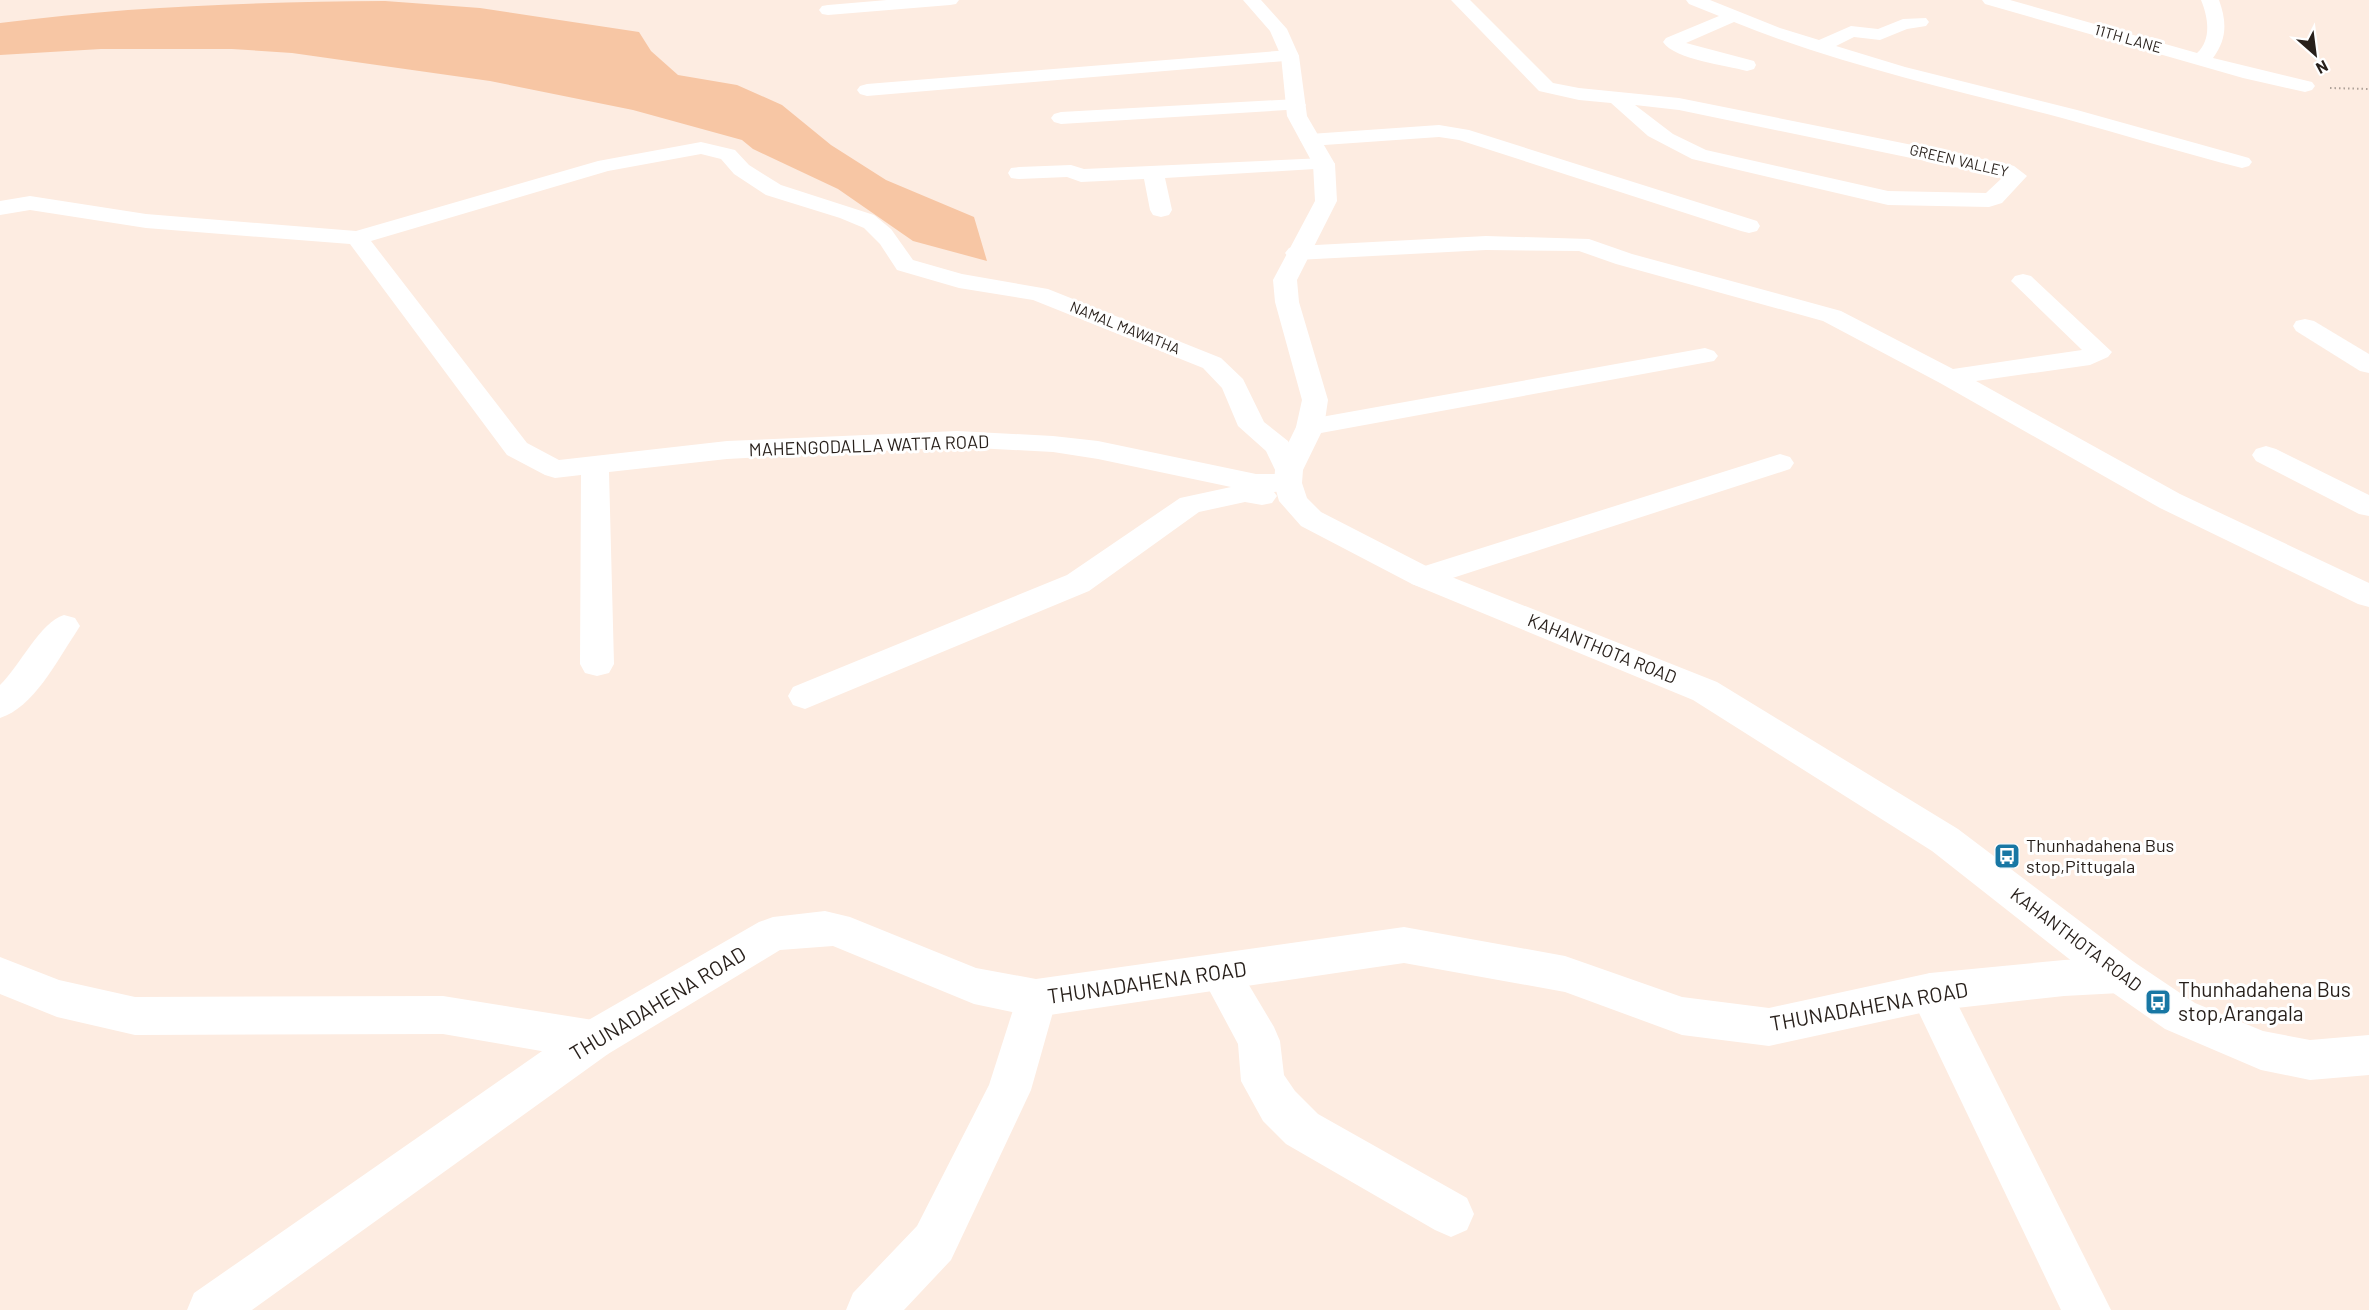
<svg xmlns="http://www.w3.org/2000/svg" width="2369" height="1310" font-family="Barlow,sans-serif">
<style>
.green{fill:#f7c6a4}
.lines{fill:none;stroke-linecap:round;stroke-linejoin:round}
.path{stroke:#aea198;stroke-width:2;stroke-dasharray:1.5 3;stroke-linecap:butt}
.minor{fill:#fff;fill-rule:evenodd}
.tertiary{fill:#fff;fill-rule:evenodd}
.secondary{fill:#fff;fill-rule:evenodd}
.labels{text-anchor:middle;stroke-width:6;stroke-linejoin:round;paint-order:stroke}
.far-street-label{font-size:15px;fill:#271f1a;stroke:#fff}
.street-label{font-size:18px;fill:#271f1a;stroke:#fff}
.poi-label{font-size:18px;fill:#271f1a;stroke:#fff;text-anchor:start}
.near-street-label{font-size:21px;fill:#271f1a;stroke:#fff}
.near-poi-label{font-size:21px;fill:#271f1a;stroke:#fff;text-anchor:start}
</style>
<rect width="100%" height="100%" fill="#fdece1"/>
<!-- green -->
<path class="green" d="M385,1L480,8L639,32L651,51L678,75L737,85L782,105L831,145L886,180L974,217L987,261L913,241L838,189L753,149L742,140L633,110L490,81L292,53L232,49H101L0,55V23C128,6 256,2 385,1Z"/>
<g class="lines">
<!-- path -->
<polyline class="path" points="2330,88 2369,89"/>
<!-- minor -->
<g class="minor">
<polygon points="887,0 959,0 956,4 950,5 828,15 822,14 819,10 822,6 828,5"/>
<path d="M1451,0H1470L1553,83L1579,88L1679,98L2007,164L2014,166L2027,176L2002,203L1989,207L1888,205L1692,159L1648,136L1611,103L1579,100L1539,91ZM1635,105L1679,110L2003,177L1986,193L1888,191L1706,150L1673,134Z"/>
<path d="M1686,0H1710L1780,28L1819,40L1851,26L1878,29L1903,19L1926,18L1929,22L1926,26L1907,29L1880,40L1854,37L1836,46L1905,67L2077,110L2249,158L2252,162L2249,166L2242,168C2182,153 2122,134 2062,118C1952,89 1840,65 1734,22L1686,43L1754,61L1756,65L1754,69L1747,71C1726,65 1675,60 1663,42L1666,38L1719,16L1689,4Z"/>
<path d="M1982,0H2010L2197,53C2212,39 2208,17 2201,0H2219C2227,22 2227,39 2213,58L2312,82L2315,86L2312,90L2305,92L2243,78L1985,4Z"/>
<polygon points="1290,50 1297,52 1299,56 1297,60 867,96 860,94 857,90 860,86 867,84"/>
<polygon points="1296,99 1303,101 1306,105 1303,109 1061,124 1054,122 1051,118 1054,114 1061,112"/>
<polygon points="1439,125 1469,130 1757,221 1760,226 1757,231 1749,233 1741,231 1459,140 1439,137 1310,146 1303,144 1300,140 1303,136 1310,134"/>
<path d="M701,142L735,150L749,165L781,185L874,215L891,229L913,260L962,274L1048,289L1221,358L1243,379L1264,422L1288,441L1303,470L1298,477L1302,483L1298,489L1274,492L1277,496L1272,503L1262,505L1245,502L1199,512L1089,591L805,709L793,705L788,696L793,687L1067,575L1180,498L1231,487L1098,459L1053,452L957,447L727,459L609,472L614,664L609,673L597,676L585,673L580,664L581,475L555,478L545,475L507,455L350,244L146,228L30,210L0,215V201L30,196L146,214L356,231L598,161ZM701,154L721,159L734,174L766,195L840,218L864,228L880,244L897,270L959,288L1033,300L1203,368L1222,388L1238,426L1266,451L1277,474H1256L1098,441L1053,436L957,431L727,441L559,460L527,443L371,241L608,171Z"/>
<polygon points="1324,158 1331,160 1335,164 1331,168 1165,178 1172,210 1169,215 1161,217 1153,215 1150,210 1144,179 1081,182 1067,177 1019,179 1011,178 1008,173 1011,168 1019,167 1071,165 1084,169"/>
<polygon points="1486,236 1589,239 1632,254 1841,311 1953,369 2082,350 2011,281 2015,276 2023,274 2031,276 2112,352 2108,357 2090,365 1976,381 2180,494 2369,583 2369,607 2358,604 2160,508 1940,383 1823,321 1616,264 1579,251 1486,250 1297,260 1289,258 1285,253 1289,248 1297,246"/>
<polygon points="2305,319 2314,321 2369,354 2369,373 2360,371 2296,331 2293,326 2296,321"/>
<polygon points="1705,348 1714,351 1718,356 1714,361 1310,435 1300,433 1296,427 1300,421 1310,419"/>
<polygon points="2266,446 2276,449 2369,495 2369,516 2359,514 2256,461 2252,455 2256,449"/>
<polygon points="1780,454 1790,457 1794,463 1790,469 1434,584 1423,588 1412,584 1407,577 1412,570"/>
<path d="M64,615L75,618L80,626L75,634C56,662 34,707 0,718V685C20,666 40,622 64,615Z"/>
<polygon points="1220,955 1234,960 1274,1027 1280,1041 1284,1075 1295,1091 1318,1114 1467,1198 1474,1214 1467,1230 1451,1237 1435,1230 1286,1144 1263,1121 1241,1081 1238,1044 1200,973 1206,960"/>
<polygon points="0,957 59,980 135,997 443,996 593,1020 608,1026 614,1040 608,1054 593,1060 443,1034 135,1035 57,1017 0,994"/>
<polygon points="1930,973 1945,979 2111,1310 2061,1310 1909,992 1915,979"/>
<polygon points="1036,979 1051,985 1057,998 1031,1090 951,1260 904,1310 846,1310 853,1293 917,1226 989,1085 1021,985"/>
</g>
<!-- tertiary -->
<polygon class="tertiary" points="825,911 850,917 976,968 1036,979 1404,927 1565,956 1682,997 1769,1008 1930,973 2064,960 2120,957 2134,962 2140,975 2134,988 2120,993 2064,996 1930,1011 1769,1046 1682,1035 1565,992 1404,963 1036,1017 974,1004 833,946 780,950 608,1054 252,1310 187,1310 194,1293 578,1026 759,922 773,917"/>
<!-- secondary -->
<polygon class="secondary" points="1243,0 1261,0 1287,29 1299,56 1307,116 1335,164 1337,201 1297,280 1299,302 1328,400 1324,427 1303,470 1302,483 1307,498 1321,512 1434,570 1717,682 1958,829 2134,962 2195,1003 2263,1031 2310,1040 2369,1035 2369,1075 2310,1080 2261,1070 2165,1029 2106,988 1932,851 1693,700 1412,584 1301,526 1279,501 1274,483 1275,470 1296,427 1302,400 1275,302 1273,280 1315,201 1313,164 1287,116 1281,56 1270,31"/>
</g>
<!-- icons -->
<defs>
<g id="bus-square" transform="scale(1.35)"><rect x="-9" y="-9" width="18" height="18" rx="4" fill="#1877a4" stroke="#fff"/><path d="M-5-6H5V4H4V6H2V4H-2V6H-4V4H-5ZM-3.5-4V0h7V-4ZM-3.5 1.2v1.5H-2V1.2ZM2 1.2v1.5H3.5V1.2Z" fill="#fff"/></g>
</defs>
<g fill-rule="evenodd">
<use href="#bus-square" x="2007" y="856"/>
<use href="#bus-square" x="2158" y="1002"/>
</g>
<g class="labels">
<!-- far-street labels -->
<g class="far-street-label">
<text transform="translate(2128 39) rotate(16)" y="5">11TH LANE</text>
<text transform="translate(1959 161) rotate(13)" y="5">GREEN VALLEY</text>
<text transform="translate(1125 328) rotate(22)" y="5">NAMAL MAWATHA</text>
</g>
<!-- street labels -->
<g class="street-label">
<text transform="translate(869 446) rotate(-2)" y="6">MAHENGODALLA WATTA ROAD</text>
<text transform="translate(1602 649) rotate(22)" y="6">KAHANTHOTA ROAD</text>
<text transform="translate(2076 940) rotate(37)" y="6">KAHANTHOTA ROAD</text>
</g>
<!-- poi labels -->
<g class="poi-label">
<text x="2026" y="852">Thunhadahena Bus<tspan x="2026" dy="21">stop,Pittugala</tspan></text>
</g>
<!-- near-street labels -->
<g class="near-street-label">
<text transform="translate(1147 983) rotate(-8)" y="7">THUNADAHENA ROAD</text>
<text transform="translate(658 1004) rotate(-31)" y="7">THUNADAHENA ROAD</text>
<text transform="translate(1869 1007) rotate(-10)" y="7">THUNADAHENA ROAD</text>
</g>
<!-- near-poi labels -->
<g class="near-poi-label">
<text x="2178" y="997">Thunhadahena Bus<tspan x="2178" dy="24">stop,Arangala</tspan></text>
</g>
</g>
<!-- north arrow -->
<g transform="translate(2315 54) rotate(152)" stroke="#ffffff" stroke-width="4.5" paint-order="stroke">
<path d="M0-4.5L10 22L0 15L-10 22Z" fill="#271f1a"/>
<text y="-9" font-size="16" font-weight="bold" text-anchor="middle" fill="#271f1a">N</text>
</g>
</svg>
